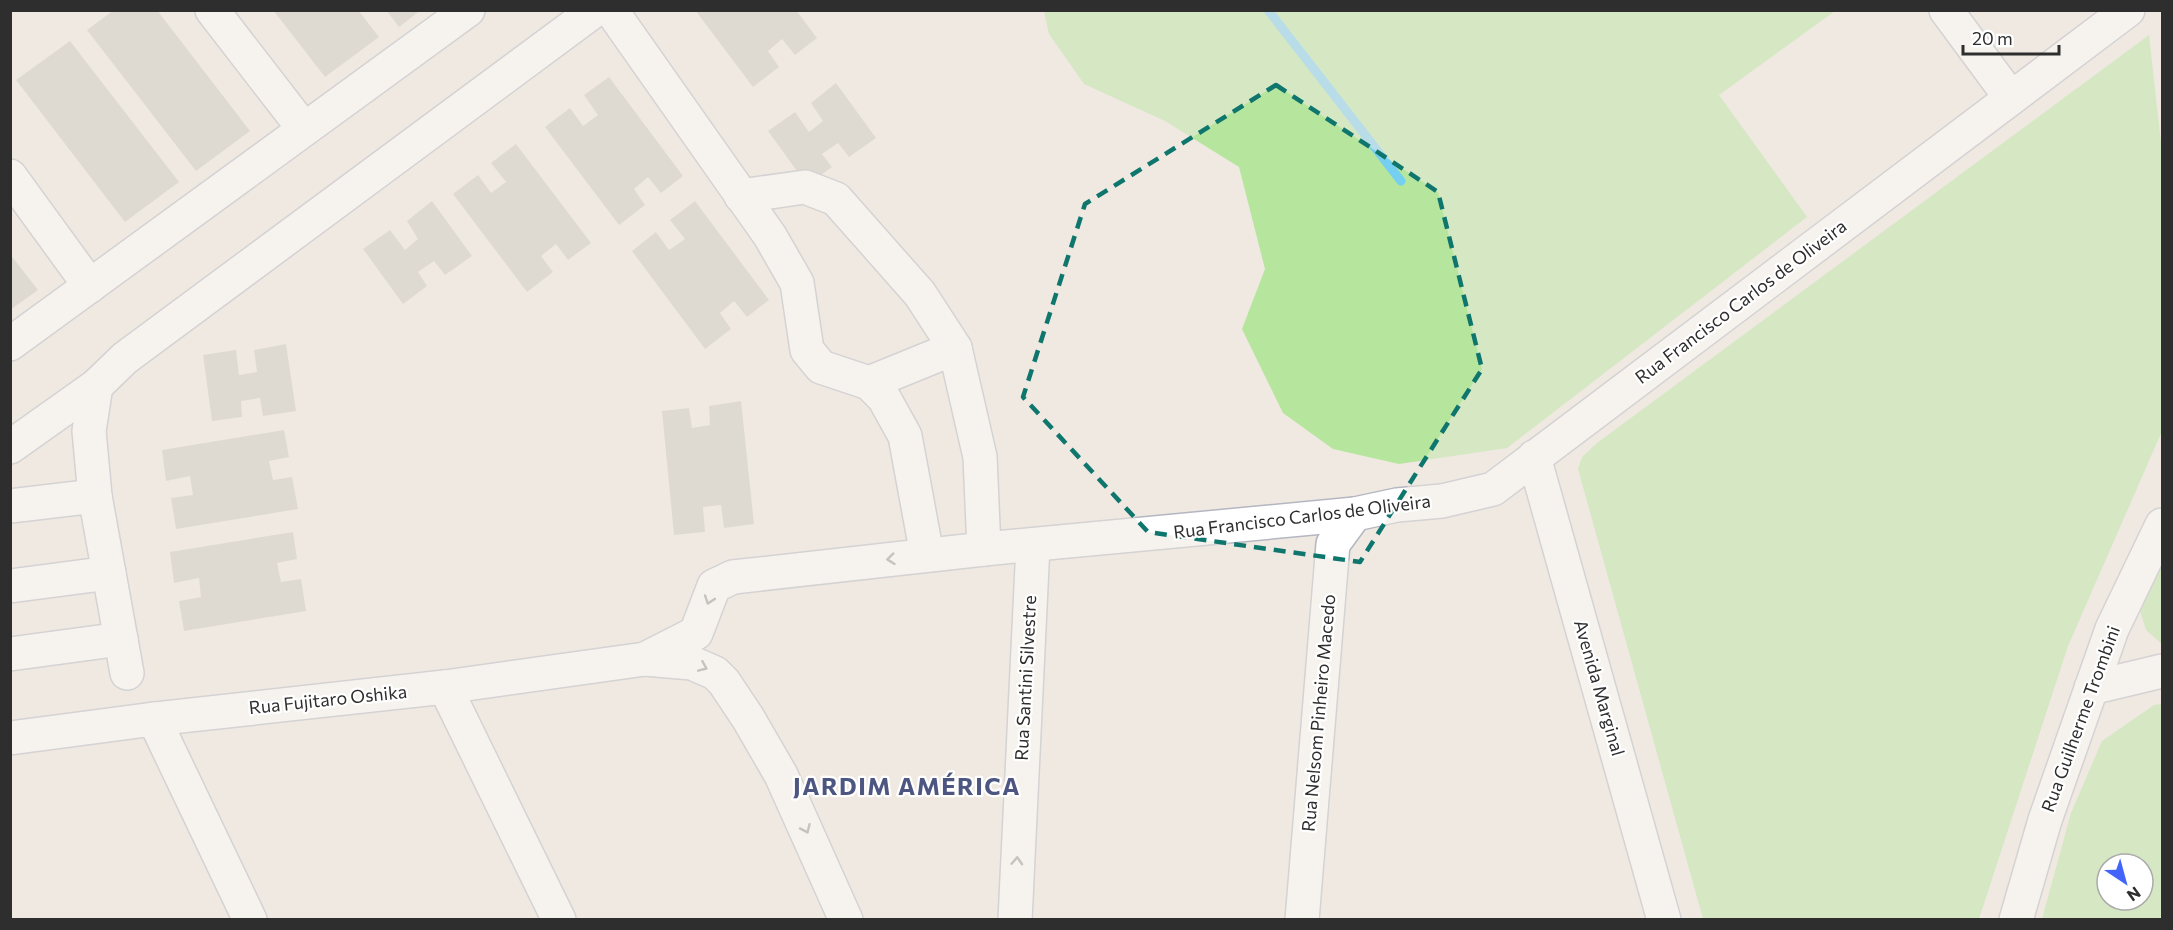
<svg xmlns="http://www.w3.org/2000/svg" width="2173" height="930" font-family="Commissioner,sans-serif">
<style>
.green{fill:#b6e59e;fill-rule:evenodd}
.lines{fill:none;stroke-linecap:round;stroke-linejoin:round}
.stream{stroke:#75cff0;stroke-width:9}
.building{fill:#cbc7bf}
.minor-casing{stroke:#b4b7c1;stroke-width:36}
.minor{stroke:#fff;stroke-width:33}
.oneway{stroke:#969696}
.marked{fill:none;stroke:#0f766e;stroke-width:4.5;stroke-dasharray:12 8;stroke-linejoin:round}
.labels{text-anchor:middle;stroke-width:4.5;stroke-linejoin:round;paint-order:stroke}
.street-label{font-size:18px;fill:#2e2e2e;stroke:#fff}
.district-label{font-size:24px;font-weight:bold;letter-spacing:1.5px;fill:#4d5680;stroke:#fff}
</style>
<rect width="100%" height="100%" fill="#efe9e1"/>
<!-- green -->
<g class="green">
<polygon points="1044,11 1044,10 1835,11 1719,95 1807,217 1507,448 1399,464 1333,449 1283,413 1242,329 1265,269 1239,167 1165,121 1084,84 1049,34"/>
<polygon points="2149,35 2162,152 2162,431 2068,646 1979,919 1703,919 1578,469 1582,457 1597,443"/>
<polygon points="2162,555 2162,644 2146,630 2138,605"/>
<path d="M2162,704V919H2042L2071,813L2102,741L2154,705ZM2107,864H2143V900H2107Z"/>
</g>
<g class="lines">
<!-- stream -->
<polyline class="stream" points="1268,10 1401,181"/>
</g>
<!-- building -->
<g class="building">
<polygon points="114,10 157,10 250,131 196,171 87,30"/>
<polygon points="273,10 358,10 379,37 325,77"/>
<polygon points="386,10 421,10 399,27"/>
<polygon points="695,10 796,10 817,38 795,55 782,39 768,51 779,67 753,87"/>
<polygon points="70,41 179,182 125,222 16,80"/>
<polygon points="609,77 683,176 661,193 648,177 634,189 645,205 619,225 545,127 570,108 583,126 598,115 584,95"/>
<polygon points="836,83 876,138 849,157 838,143 822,154 832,167 807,185 768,131 795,112 809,132 823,121 811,103"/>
<polygon points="516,144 591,243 568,260 556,244 541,256 553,272 527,292 453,194 478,175 491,193 506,182 491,163"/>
<polygon points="432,201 472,256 445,275 434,261 418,272 427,286 403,304 363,249 390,230 405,250 418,239 407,221"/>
<polygon points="695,201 769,300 747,317 734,301 720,313 731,329 705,349 632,251 656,232 669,250 685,239 670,220"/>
<polygon points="10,254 38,290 10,310"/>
<polygon points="286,344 296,411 263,416 260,398 241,401 242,417 212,421 203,355 236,350 239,375 257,372 254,350"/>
<polygon points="741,401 754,524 724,528 721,505 703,507 705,532 674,535 662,411 689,408 692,428 710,425 709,406"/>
<polygon points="284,430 289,457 269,461 273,480 292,477 298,509 176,529 171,498 193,495 190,476 166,481 162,450"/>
<polygon points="293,532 297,559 277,563 281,582 301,579 306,611 184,631 179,601 201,597 199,578 174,583 170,552"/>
</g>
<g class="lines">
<!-- minor casing -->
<g class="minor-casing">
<g id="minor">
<polyline points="212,10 304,129"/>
<polyline points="611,10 770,236 797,283 807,350 821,367 869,383 884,398 905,436 927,555"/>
<polyline points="1946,10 2011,98"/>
<polyline points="10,176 90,286"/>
<polyline points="741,196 805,187 836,199 920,294 955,348 980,457 984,549"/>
<polyline points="10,344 468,10"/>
<polyline points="869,383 955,348"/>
<polyline points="10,447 96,386"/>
<polyline points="1534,457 1664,920"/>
<polyline points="10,506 95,496"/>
<polyline points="10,586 109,573"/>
<polyline points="10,654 121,639"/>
<polyline points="645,659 696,633 714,586 733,577 984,549 1355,514 1397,505 1442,501 1493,489 2128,10"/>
<polyline points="127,673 95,496 89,431 96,386 125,358 595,10"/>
<polyline points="445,687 559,920"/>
<polyline points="2091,688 2162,671"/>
<polyline points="154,719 250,920"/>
<polyline points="10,738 154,719 445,687 645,659 692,663 715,673 724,682 748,718 781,775 846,920"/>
<polyline points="1015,920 1033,545"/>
<polyline points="1302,920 1333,544 1355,514"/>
<polyline points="2016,920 2045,820 2112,629 2162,525"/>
</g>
</g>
<!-- minor -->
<use href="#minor" class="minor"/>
</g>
<!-- one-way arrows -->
<defs><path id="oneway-chevron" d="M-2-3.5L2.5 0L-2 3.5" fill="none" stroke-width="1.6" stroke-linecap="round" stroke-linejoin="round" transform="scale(1.5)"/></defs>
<g class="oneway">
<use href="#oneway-chevron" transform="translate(891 559) rotate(174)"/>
<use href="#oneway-chevron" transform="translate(709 600) rotate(109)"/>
<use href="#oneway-chevron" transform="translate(703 667) rotate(23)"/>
<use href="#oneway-chevron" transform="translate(806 829) rotate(66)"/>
<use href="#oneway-chevron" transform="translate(1017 861) rotate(-87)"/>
</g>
<!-- marked area -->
<path d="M0 0H2173V930H0ZM1276,85L1438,192L1482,369L1360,562L1148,532L1023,397L1085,204Z" fill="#efe9e1" fill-opacity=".55" fill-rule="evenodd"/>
<path class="marked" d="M1276,85L1438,192L1482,369L1360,562L1148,532L1023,397L1085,204Z"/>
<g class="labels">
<!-- street labels -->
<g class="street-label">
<text transform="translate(1741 302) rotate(-37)" y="6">Rua Francisco Carlos de Oliveira</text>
<text transform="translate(1302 517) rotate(-7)" y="6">Rua Francisco Carlos de Oliveira</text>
<text transform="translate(1026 678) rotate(-87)" y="6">Rua Santini Silvestre</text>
<text transform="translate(1599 688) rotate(74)" y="6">Avenida Marginal</text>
<text transform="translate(328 700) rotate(-6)" y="6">Rua Fujitaro Oshika</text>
<text transform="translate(1319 713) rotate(-85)" y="6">Rua Nelsom Pinheiro Macedo</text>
<text transform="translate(2081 719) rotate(-70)" y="6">Rua Guilherme Trombini</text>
</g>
<!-- district labels -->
<g class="district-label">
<text x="907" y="795">JARDIM AMÉRICA</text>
</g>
</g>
<!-- border -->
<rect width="2173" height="930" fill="none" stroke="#2e2e2e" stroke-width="24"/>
<!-- north arrow -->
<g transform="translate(2125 882) rotate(144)"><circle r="28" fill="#ffffff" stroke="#ababab" stroke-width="1.5"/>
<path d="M0-4.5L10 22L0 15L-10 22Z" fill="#4264fb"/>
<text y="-9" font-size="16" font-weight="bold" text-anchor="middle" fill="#2e2e2e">N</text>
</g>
<!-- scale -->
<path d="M1963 45v9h96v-9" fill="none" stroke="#2e2e2e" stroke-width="3"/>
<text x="1972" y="45" font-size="18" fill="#2e2e2e" stroke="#ffffff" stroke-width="4.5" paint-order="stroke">20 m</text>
</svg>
